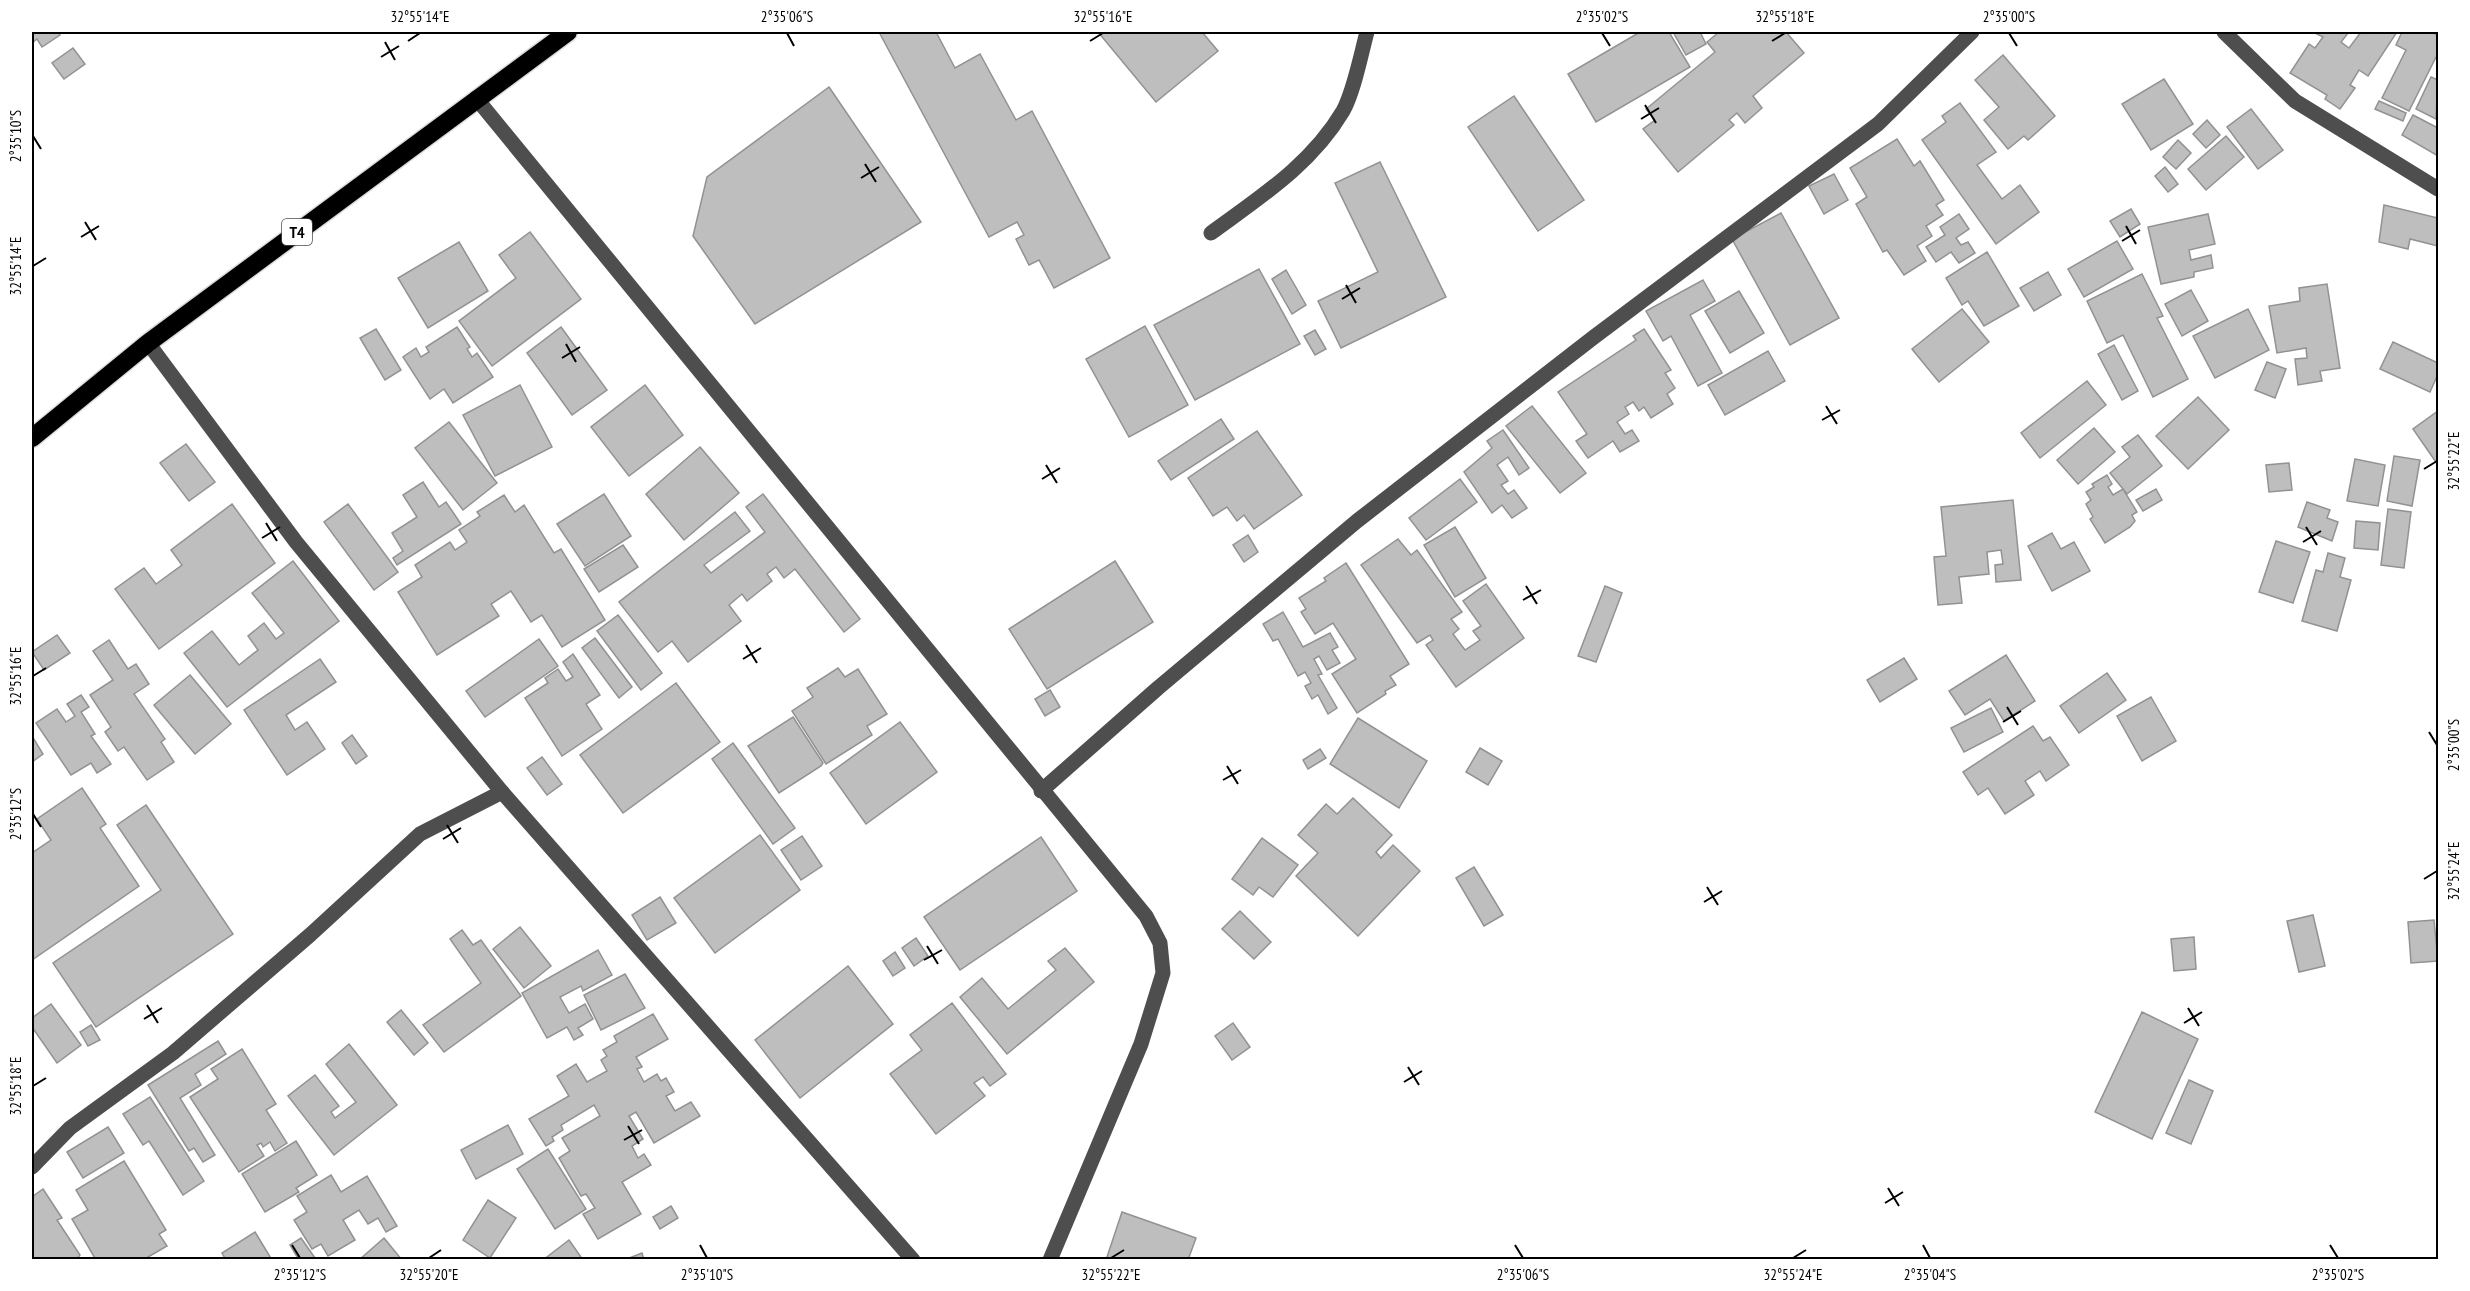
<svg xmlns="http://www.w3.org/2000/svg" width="2470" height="1291" font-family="'PT Sans Narrow',sans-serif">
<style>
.building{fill:#bebebe;stroke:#929292;stroke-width:1.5}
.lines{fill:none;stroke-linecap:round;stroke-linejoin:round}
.highway-casing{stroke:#dbdbdb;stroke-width:21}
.minor{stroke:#4e4e4e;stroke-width:15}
.highway{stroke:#000;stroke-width:18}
.ticks{fill:none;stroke:#000;stroke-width:2}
.labels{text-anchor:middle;stroke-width:6;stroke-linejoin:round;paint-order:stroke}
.shield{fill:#fff;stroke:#4c4c4c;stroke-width:1.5}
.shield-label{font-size:16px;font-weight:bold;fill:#000}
.neatline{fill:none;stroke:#000;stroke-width:2}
.ticks-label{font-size:15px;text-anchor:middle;fill:#000}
</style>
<rect width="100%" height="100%" fill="#fff"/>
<!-- building -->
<g class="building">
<polygon points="32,32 58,32 60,35 42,47 37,39 32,43"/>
<polygon points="879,32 936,32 955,68 980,54 1016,120 1032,111 1110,258 1054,288 1039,260 1029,265 1016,239 1024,235 1017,222 989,237"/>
<polygon points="1098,32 1202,32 1218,51 1156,102"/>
<polygon points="1640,32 1669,32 1690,67 1596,122 1568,74"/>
<polygon points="1673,32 1700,32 1706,44 1686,55"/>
<polygon points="1719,32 1786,32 1804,53 1753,96 1762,108 1745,123 1737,113 1729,120 1734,125 1678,172 1643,129 1655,120 1646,109 1715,52 1707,42"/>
<polygon points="2319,32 2349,32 2341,42 2349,48 2361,32 2397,32 2368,76 2359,70 2350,85 2355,88 2340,109 2325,99 2327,95 2290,73 2309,44 2315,48 2323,37 2317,34"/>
<polygon points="2402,32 2431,32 2438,35 2438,53 2409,111 2382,98 2406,50 2396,45"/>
<polygon points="73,48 85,64 64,79 52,63"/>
<polygon points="2003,55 2055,116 2028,140 2024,136 2008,149 1984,120 1999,107 1975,80"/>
<polygon points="2431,77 2438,80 2436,119 2416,109"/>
<polygon points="2164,79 2193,124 2151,150 2122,104"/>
<polygon points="829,87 921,222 755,324 693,236 707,177"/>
<polygon points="1514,96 1584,200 1538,231 1468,127"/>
<polygon points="2379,101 2406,113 2403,121 2375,109"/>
<polygon points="1960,103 1996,152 1977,165 2002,199 2020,185 2039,212 1996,244 1922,140 1946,122 1942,116"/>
<polygon points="2251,109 2283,150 2258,169 2227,127"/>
<polygon points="2413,115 2438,128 2438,156 2402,135"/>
<polygon points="2207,120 2220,135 2206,148 2193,134"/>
<polygon points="2226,136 2244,157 2206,190 2188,169"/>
<polygon points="1897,139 1914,166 1920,161 1944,200 1936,205 1943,215 1926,226 1932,236 1917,246 1926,261 1904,275 1887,250 1883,252 1856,204 1867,197 1850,168"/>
<polygon points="2178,140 2191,153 2176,169 2163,157"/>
<polygon points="1380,162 1446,297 1341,348 1318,301 1378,272 1335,183"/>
<polygon points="2165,167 2178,184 2168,192 2155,176"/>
<polygon points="1834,174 1848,200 1824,214 1809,186"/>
<polygon points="2384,205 2438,218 2438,246 2410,239 2408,249 2379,242"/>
<polygon points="2131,209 2140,224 2120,237 2110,221"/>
<polygon points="1781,213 1839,318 1790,345 1732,239"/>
<polygon points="1959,214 1969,229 1956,238 1961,245 1968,242 1975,253 1959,263 1951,252 1936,262 1926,247 1945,235 1940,227"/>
<polygon points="2208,214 2215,244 2189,250 2191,260 2211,255 2213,268 2194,272 2194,277 2161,284 2148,227"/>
<polygon points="530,232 581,299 492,366 459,321 516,278 499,255"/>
<polygon points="2117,241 2133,269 2084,297 2068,269"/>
<polygon points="459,242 488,291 428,328 398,278"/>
<polygon points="1987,252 2019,306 1984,326 1968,301 1962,305 1946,278"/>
<polygon points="1259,269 1300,344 1195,400 1154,325"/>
<polygon points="1286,270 1306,305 1292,314 1272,279"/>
<polygon points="2048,272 2061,295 2034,311 2020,288"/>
<polygon points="2142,274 2163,316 2157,318 2188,379 2153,397 2123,335 2107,343 2087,301"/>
<polygon points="1703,280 1715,301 1690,315 1722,373 1698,386 1671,336 1663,341 1646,311"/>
<polygon points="2327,284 2340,368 2320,371 2322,381 2298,385 2295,359 2307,358 2306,348 2277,353 2269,306 2300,301 2299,288"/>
<polygon points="2191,290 2208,321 2182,336 2165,304"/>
<polygon points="1739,291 1764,333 1730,353 1705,311"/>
<polygon points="1962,309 1989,342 1939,382 1912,349"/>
<polygon points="2248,309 2269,350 2215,378 2193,336"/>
<polygon points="1145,326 1188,405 1129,437 1086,359"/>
<polygon points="457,327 470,347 467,349 472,357 477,353 493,377 453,403 444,389 430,399 403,357 416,348 421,357 429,352 426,347"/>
<polygon points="561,327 607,390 572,415 527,353"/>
<polygon points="376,329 401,370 385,380 360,338"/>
<polygon points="1644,329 1671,370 1665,373 1675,388 1667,394 1673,404 1651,418 1644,407 1639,411 1633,402 1625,407 1629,414 1617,422 1625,434 1632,430 1639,441 1620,452 1613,441 1588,458 1576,441 1587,434 1558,392 1636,340 1633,336"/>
<polygon points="1315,330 1326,349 1315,355 1304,336"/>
<polygon points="2393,342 2438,363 2438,374 2430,392 2380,369"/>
<polygon points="2114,345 2138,391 2122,400 2098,354"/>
<polygon points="1768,351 1785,381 1725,415 1708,385"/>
<polygon points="2267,362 2286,369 2275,398 2255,390"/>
<polygon points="2087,381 2106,405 2040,458 2021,433"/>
<polygon points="520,385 552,447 495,476 463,415"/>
<polygon points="645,385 683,435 629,476 591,427"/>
<polygon points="2198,397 2229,430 2188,469 2156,436"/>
<polygon points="1532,406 1586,473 1560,493 1506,426"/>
<polygon points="2438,411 2438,465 2413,429"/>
<polygon points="1221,419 1234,439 1171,480 1158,461"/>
<polygon points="449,422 497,483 463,510 415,448"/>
<polygon points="2094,428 2115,452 2078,484 2057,460"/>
<polygon points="1503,430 1529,468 1519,475 1508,457 1497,465 1508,481 1501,485 1508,494 1514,490 1527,508 1512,518 1502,505 1492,513 1464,472 1492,448 1487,441"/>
<polygon points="1257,431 1302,495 1254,529 1244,515 1237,521 1227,507 1213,516 1188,478"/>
<polygon points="2138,435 2162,466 2127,494 2110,473 2130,457 2122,447"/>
<polygon points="186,444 215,482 189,501 160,463"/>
<polygon points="700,447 739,493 684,540 646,494"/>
<polygon points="2394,456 2420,460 2412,506 2387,501"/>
<polygon points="2355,459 2385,465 2378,506 2347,501"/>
<polygon points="2289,463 2292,490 2269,492 2266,465"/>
<polygon points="2107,475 2112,484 2108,487 2113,495 2123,489 2137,512 2132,515 2135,521 2130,527 2105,543 2090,519 2093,517 2086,504 2091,500 2086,492 2094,487 2092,484"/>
<polygon points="1460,479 1477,502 1426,540 1409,518"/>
<polygon points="423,482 439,507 446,502 461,524 397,565 393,558 403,551 392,533 417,517 403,495"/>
<polygon points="2156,489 2162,500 2143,511 2136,500"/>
<polygon points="604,494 631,536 585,566 557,524"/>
<polygon points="763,494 860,619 844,632 795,569 784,578 776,567 767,574 772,581 747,601 742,594 729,605 741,621 688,662 672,641 658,652 619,602 735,512 750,531 704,565 711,573 765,532 746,507"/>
<polygon points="504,495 515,512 524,505 554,553 561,549 605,620 562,647 542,615 531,622 511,591 491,604 499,616 437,655 398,592 422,577 415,565 450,542 455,550 467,542 459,530 480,516 477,512"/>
<polygon points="2013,500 2021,580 1996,582 1995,565 2003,564 2001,550 1987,552 1989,574 1959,577 1962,603 1938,605 1934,557 1946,556 1941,507"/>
<polygon points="2307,502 2330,510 2327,518 2338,522 2332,541 2298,527"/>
<polygon points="232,504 275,563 159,649 115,589 144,568 156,584 182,565 171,550"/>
<polygon points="348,504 398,572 374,590 324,522"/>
<polygon points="2388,509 2411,512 2404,568 2381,565"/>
<polygon points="2356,521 2380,523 2378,550 2354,548"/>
<polygon points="1455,527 1486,578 1455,597 1424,545"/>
<polygon points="2052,533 2061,549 2074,542 2090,571 2052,591 2028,546"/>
<polygon points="1248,535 1258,552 1244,562 1233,545"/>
<polygon points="1398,539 1411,555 1417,550 1462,612 1451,619 1459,629 1453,634 1465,650 1480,640 1473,631 1481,626 1463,601 1486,584 1524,638 1456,687 1426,645 1433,640 1430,635 1417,643 1361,565"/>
<polygon points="2276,541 2310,552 2293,603 2259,592"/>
<polygon points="623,545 638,567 599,592 584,569"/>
<polygon points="2328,553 2345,558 2340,577 2351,580 2337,631 2302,621 2316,570 2323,572"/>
<polygon points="293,561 339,621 227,707 184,653 212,631 239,665 258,650 248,636 264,623 276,639 284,633 252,593"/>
<polygon points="1115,561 1153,622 1047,689 1009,629"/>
<polygon points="1346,563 1409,664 1390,676 1396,685 1385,691 1386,694 1357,713 1332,674 1356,659 1333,623 1315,634 1301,612 1306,609 1299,598 1326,581 1324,578"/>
<polygon points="1605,586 1622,593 1596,662 1578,656"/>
<polygon points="1283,612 1303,647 1330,633 1338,647 1332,650 1340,663 1327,670 1319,656 1314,659 1322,674 1318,675 1337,708 1328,714 1318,695 1312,699 1305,686 1311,683 1305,672 1298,676 1278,639 1273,641 1263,624"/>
<polygon points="618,615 662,673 641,690 597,631"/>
<polygon points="57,635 70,653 44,670 32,652"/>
<polygon points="595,638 632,687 619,698 582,648"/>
<polygon points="539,639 558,666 485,717 466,691"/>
<polygon points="109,640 128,669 136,664 149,684 134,694 165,739 161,742 174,762 147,780 124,747 118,751 105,732 111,727 90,695 113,680 93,651"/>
<polygon points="573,654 600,695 586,704 602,729 562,756 525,698 548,683 545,678 558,669 566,681 573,677 563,662"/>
<polygon points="2006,655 2035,701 2004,721 1990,699 1965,715 1949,691"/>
<polygon points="1904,658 1917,679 1880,702 1867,680"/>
<polygon points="320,659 336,682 286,715 295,730 307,722 325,749 287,775 244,710"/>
<polygon points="838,668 845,677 858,669 887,714 867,726 872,735 826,764 792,711 813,697 807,688"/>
<polygon points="2107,673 2126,700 2079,733 2060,706"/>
<polygon points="190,675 231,724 195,754 154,705"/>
<polygon points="676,683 720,742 623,813 580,755"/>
<polygon points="1050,690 1060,707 1045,716 1035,699"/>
<polygon points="81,695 89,707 81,712 95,734 91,736 111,764 97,773 91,763 71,775 36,723 57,709 66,722 75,716 67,704"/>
<polygon points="2151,697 2176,741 2142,761 2117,716"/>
<polygon points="1991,708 2003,732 1964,752 1951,728"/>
<polygon points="793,717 823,763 821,766 779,793 748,746"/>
<polygon points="1358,718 1427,761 1399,808 1330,764"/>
<polygon points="900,722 937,772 866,824 830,773"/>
<polygon points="2033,726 2043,741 2050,737 2069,765 2046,781 2040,771 2025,781 2034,795 2005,814 1988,788 1978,795 1963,772"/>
<polygon points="352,735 367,756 356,764 342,743"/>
<polygon points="32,736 43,754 32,762"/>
<polygon points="733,743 795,828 773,844 712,759"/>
<polygon points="1480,748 1502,761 1488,785 1466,772"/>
<polygon points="1320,749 1326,758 1308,769 1303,760"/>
<polygon points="542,757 562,784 547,795 527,768"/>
<polygon points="82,788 106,824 100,828 139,886 32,960 32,853 51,840 37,819"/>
<polygon points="1353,798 1392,835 1376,852 1381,858 1393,845 1420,871 1358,936 1296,876 1318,853 1298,835 1326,804 1337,814"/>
<polygon points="146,805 233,934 96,1027 53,963 161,890 117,825"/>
<polygon points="760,835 800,890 715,953 674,898"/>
<polygon points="802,836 822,866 801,880 781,850"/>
<polygon points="1041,837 1077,891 960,970 924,917"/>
<polygon points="1262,838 1298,865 1273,897 1259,887 1253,895 1232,879"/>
<polygon points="1474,867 1503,915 1484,926 1456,878"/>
<polygon points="660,897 676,923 647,940 632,915"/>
<polygon points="1240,911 1271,942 1254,959 1222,929"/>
<polygon points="2313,915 2325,966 2299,972 2287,921"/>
<polygon points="2434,920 2438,961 2411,963 2408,922"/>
<polygon points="520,927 551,966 524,988 493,949"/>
<polygon points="462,930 473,945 481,940 521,996 444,1052 423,1025 481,983 450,939"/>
<polygon points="2194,937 2196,969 2174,971 2171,939"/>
<polygon points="916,938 928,956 914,966 902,948"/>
<polygon points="1065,948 1094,982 1007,1054 960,997 982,978 1008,1009 1056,970 1048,961"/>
<polygon points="598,950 612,975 583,991 581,986 560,997 569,1013 585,1004 593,1019 578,1028 583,1035 574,1040 567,1027 547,1038 522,993"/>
<polygon points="895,952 905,968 893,976 883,961"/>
<polygon points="848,966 893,1024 800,1098 755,1040"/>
<polygon points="625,974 645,1008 601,1030 584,995"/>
<polygon points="952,1003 1006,1074 990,1086 983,1077 974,1083 985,1096 936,1134 890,1074 922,1050 910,1035"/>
<polygon points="51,1004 81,1045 57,1063 32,1027 32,1018"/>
<polygon points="401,1010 428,1043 414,1055 387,1022"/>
<polygon points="2142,1012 2198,1039 2152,1139 2095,1112"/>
<polygon points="653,1014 668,1039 636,1057 642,1067 637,1069 644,1082 657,1074 661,1081 666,1078 674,1092 666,1096 675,1111 691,1102 700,1116 654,1143 636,1112 629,1116 643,1139 632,1146 638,1158 644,1154 651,1165 622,1182 641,1214 598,1239 583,1214 595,1208 586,1194 581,1196 559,1158 570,1151 562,1138 600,1116 594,1105 561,1125 563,1130 552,1137 554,1141 546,1146 529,1119 569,1096 557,1076 576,1064 587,1082 607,1071 601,1060 607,1056 603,1050 617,1042 614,1036"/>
<polygon points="1233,1023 1250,1047 1232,1060 1215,1036"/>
<polygon points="91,1025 100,1040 88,1046 80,1032"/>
<polygon points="218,1041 226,1054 195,1074 201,1085 180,1098 215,1155 203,1162 194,1148 189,1151 148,1085"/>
<polygon points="349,1044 397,1105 334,1155 288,1096 315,1075 339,1106 331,1112 335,1118 356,1102 326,1064"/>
<polygon points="242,1049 276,1104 266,1110 287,1143 275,1151 270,1142 263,1147 261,1143 257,1145 264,1156 239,1172 190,1097 218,1079 211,1069"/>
<polygon points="2189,1080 2213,1091 2191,1144 2166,1133"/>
<polygon points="150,1097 204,1181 183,1195 149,1141 143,1145 123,1114"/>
<polygon points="508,1125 523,1154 476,1179 461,1150"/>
<polygon points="108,1127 124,1153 83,1178 67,1152"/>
<polygon points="296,1141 317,1175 296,1188 299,1192 265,1212 242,1174"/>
<polygon points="548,1149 586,1209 555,1229 517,1169"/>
<polygon points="124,1161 166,1230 159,1234 167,1246 143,1260 96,1260 72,1219 88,1210 76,1190"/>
<polygon points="331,1175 341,1192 367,1176 397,1226 386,1232 378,1218 368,1224 359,1210 343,1220 355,1240 328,1256 321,1244 312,1249 294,1220 307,1212 297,1196"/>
<polygon points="43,1189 62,1218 57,1220 80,1255 76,1260 32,1260 32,1197"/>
<polygon points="488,1200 516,1218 490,1258 463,1240"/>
<polygon points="671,1206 678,1218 660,1229 653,1217"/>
<polygon points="1122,1212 1196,1238 1188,1260 1106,1260"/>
<polygon points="255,1232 272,1260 226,1260 222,1253"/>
<polygon points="301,1238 315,1258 313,1260 299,1260 290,1245"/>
<polygon points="384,1238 402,1260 359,1260"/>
<polygon points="569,1240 583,1260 543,1260"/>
<polygon points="642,1253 644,1260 624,1260"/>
</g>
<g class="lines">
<!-- highway casing -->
<g class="highway-casing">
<polyline id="highway" points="32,438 148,343 568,32"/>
</g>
<!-- minor -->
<g class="minor">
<polyline points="2224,32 2295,101 2438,189"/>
<polyline points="476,98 1146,916 1160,943 1163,973 1141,1044 1050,1260"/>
<path d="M1211,233C1260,197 1311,165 1343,111C1354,91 1361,54 1367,32"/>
<polyline points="148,343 296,542 502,792 913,1260"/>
<polyline points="1041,791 1158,688 1357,521 1594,337 1878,124 1972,32"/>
<polyline points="32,1167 70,1128 173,1053 310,935 420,834 502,792"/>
</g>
<!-- highway -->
<use href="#highway" class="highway"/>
</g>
<!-- ticks -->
<path class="ticks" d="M787,33L794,46M1602,33L1610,46M2009,33L2017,46M408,41L420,33M1090,41L1103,33M1772,41L1785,33M385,42L395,60M381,57L399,46M1645,105L1656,123M1641,119L1659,108M33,136L41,149M865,164L876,182M861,178L879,167M85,222L96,240M2126,226L2136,244M81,237L99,226M2122,241L2140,230M33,266L46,258M1346,285L1356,303M1342,299L1360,288M566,344L576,362M562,358L580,347M1826,406L1837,424M1822,420L1840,410M1046,465L1057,483M2424,469L2437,461M1042,479L1060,468M266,523L277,541M2306,527L2317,545M262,538L280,527M2303,542L2321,531M1526,586L1537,604M1523,600L1541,590M746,645L757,663M743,659L761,648M33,676L46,668M2007,707L2018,725M2003,722L2021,711M2429,732L2437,745M1227,766L1238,784M1223,780L1241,770M33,814L41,827M447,825L458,843M443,839L461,828M2424,879L2437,871M1707,887L1718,905M1704,902L1722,891M927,946L938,964M924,960L942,950M147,1005L158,1023M2188,1008L2199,1026M144,1019L162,1008M2184,1023L2202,1012M1408,1067L1419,1085M1404,1082L1422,1071M33,1086L46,1078M628,1126L639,1144M624,1140L642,1130M1888,1188L1899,1206M1885,1203L1903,1192M292,1245L300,1258M700,1245L707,1258M1515,1245L1523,1258M1923,1245L1930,1258M2330,1245L2338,1258M429,1258L441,1250M1111,1258L1124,1250M1793,1258L1806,1250"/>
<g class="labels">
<!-- shield labels -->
<rect class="shield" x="282" y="219" width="30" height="26" rx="4.5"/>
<g class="shield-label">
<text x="297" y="238">T4</text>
</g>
</g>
<!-- border -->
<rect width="2470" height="1291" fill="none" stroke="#ffffff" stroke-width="66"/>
<rect x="33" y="33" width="2404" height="1225" class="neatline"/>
<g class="ticks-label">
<text x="420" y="22">32°55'14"E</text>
<text x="787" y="22">2°35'06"S</text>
<text x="1103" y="22">32°55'16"E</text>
<text x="1602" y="22">2°35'02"S</text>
<text x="1785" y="22">32°55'18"E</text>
<text x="2009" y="22">2°35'00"S</text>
<text transform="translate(16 136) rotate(-90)" y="5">2°35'10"S</text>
<text transform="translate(16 266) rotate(-90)" y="5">32°55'14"E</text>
<text transform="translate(2454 461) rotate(-90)" y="5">32°55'22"E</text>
<text transform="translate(16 676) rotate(-90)" y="5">32°55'16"E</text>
<text transform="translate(2454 745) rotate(-90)" y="5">2°35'00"S</text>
<text transform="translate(16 814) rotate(-90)" y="5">2°35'12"S</text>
<text transform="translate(2454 871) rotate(-90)" y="5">32°55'24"E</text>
<text transform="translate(16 1086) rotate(-90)" y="5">32°55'18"E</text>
<text x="300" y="1280">2°35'12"S</text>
<text x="429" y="1280">32°55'20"E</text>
<text x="707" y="1280">2°35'10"S</text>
<text x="1111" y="1280">32°55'22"E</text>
<text x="1523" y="1280">2°35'06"S</text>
<text x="1793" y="1280">32°55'24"E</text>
<text x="1930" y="1280">2°35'04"S</text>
<text x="2338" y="1280">2°35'02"S</text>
</g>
</svg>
